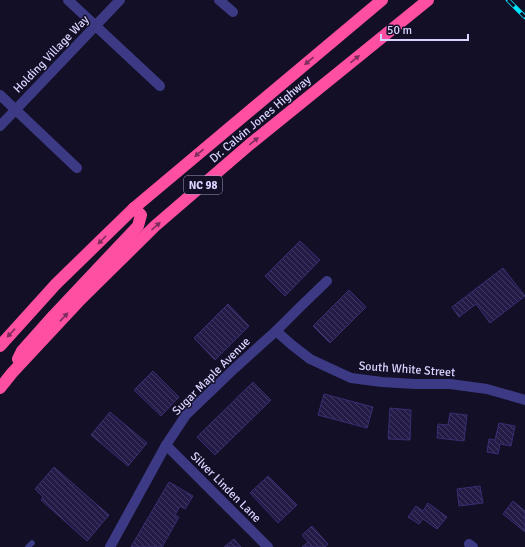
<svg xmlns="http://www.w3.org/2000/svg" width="525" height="547" font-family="Signika,sans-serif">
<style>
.building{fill:url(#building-back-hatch);stroke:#3b2d73}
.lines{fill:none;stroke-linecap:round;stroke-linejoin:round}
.lane{stroke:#3d3a85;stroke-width:5.5}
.street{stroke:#3d3a85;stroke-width:10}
.highway{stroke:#ff4fa3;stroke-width:12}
.rail-casing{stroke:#00e5ff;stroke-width:4.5}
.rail{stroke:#130f26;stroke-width:3;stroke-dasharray:9;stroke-linecap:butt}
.oneway{fill:#7d2c5e}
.labels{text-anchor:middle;stroke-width:3;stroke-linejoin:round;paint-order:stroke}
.shield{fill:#130f26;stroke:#9e99be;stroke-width:1}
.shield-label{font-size:11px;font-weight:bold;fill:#d9d4ff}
.street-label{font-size:12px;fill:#d9d4ff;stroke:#130f26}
</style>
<defs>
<pattern id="building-back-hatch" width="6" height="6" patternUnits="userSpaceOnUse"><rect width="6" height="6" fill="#241b47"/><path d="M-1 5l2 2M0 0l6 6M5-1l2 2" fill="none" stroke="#433b63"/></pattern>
</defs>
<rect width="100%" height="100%" fill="#130f26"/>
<!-- building -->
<g class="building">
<polygon points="300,241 320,260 285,296 265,276"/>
<polygon points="503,268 525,296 490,323 476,304 459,317 452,307"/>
<polygon points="349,290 366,307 330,343 313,326"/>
<polygon points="228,304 249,326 215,360 194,338"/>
<polygon points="153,371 179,397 161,416 134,390"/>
<polygon points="253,382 271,400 215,455 197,437"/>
<polygon points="324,394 373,407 367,428 318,415"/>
<polygon points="390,408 411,410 410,440 388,439"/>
<polygon points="110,412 147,443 128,466 91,435"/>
<polygon points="450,413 467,415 464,441 437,438 438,424 448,425"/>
<polygon points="499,423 515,426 511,446 500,444 498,454 487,452 489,439 495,440"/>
<polygon points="54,467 109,515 87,541 41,500 43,497 35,489"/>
<polygon points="268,476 297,505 278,523 250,493"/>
<polygon points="169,482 193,496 185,509 180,506 175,515 179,517 162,547 131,547"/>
<polygon points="480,486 483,503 459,506 457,489"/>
<polygon points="513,501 525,511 525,532 503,514"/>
<polygon points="428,503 447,517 437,529 423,519 419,524 408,517 416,506 423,511"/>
<polygon points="312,526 328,544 325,547 302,547 308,542 302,535"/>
<polygon points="234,539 241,547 224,547"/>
</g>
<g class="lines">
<!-- lane -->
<polyline class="lane" points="28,547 32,543"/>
<!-- street -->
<g class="street">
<polyline points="68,0 160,86"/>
<polyline points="219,0 233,12"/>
<polyline points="0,95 77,168"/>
<polyline points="0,126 120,0"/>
<polyline points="276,331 292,345 310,359 351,378 382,382 415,384 450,384 487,389 525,400"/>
<polyline points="166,445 268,547"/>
<polyline points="469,544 473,547"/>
<polyline points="110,547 166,445 186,415 235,368 276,331 299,308 327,281"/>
</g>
<!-- highway -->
<g class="highway">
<polyline points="0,346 56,284 134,208 382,0"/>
<polyline points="18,359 22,351 54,315 138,226 141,215 134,208"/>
<polyline points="0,388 12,373 81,299 155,226 249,145 428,0"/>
</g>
<!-- rail casing -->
<g class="rail-casing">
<polyline id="rail" points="508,0 525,17"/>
</g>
<!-- rail -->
<use href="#rail" class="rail"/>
</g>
<!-- one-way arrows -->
<defs><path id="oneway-solid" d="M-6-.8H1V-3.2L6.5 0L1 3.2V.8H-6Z"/></defs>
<g class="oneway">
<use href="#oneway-solid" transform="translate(355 59) rotate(-39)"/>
<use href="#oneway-solid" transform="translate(309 61) rotate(140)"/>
<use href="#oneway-solid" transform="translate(254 141) rotate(-39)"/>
<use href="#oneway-solid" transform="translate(199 153) rotate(140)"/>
<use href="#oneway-solid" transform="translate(156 226) rotate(-42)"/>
<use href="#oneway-solid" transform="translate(102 240) rotate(135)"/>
<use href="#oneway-solid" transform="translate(64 317) rotate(-47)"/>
<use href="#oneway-solid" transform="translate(11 333) rotate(133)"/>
</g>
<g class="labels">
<!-- shield labels -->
<rect class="shield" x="184" y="176" width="38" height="18" rx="3"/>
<g class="shield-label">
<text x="203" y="189">NC 98</text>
</g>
<!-- street labels -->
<g class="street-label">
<text transform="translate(51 54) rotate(-46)" y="4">Holding Village Way</text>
<text transform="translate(260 119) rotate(-40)" y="4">Dr. Calvin Jones Highway</text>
<text transform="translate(407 369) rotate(4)" y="4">South White Street</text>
<text transform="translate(211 376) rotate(-45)" y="4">Sugar Maple Avenue</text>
<text transform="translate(226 487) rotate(45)" y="4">Silver Linden Lane</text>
</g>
</g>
<!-- scale -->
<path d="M381 34v6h87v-6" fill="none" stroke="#d9d4ff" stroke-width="2"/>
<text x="387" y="34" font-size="12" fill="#d9d4ff" stroke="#130f26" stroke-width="3" paint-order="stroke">50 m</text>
</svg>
